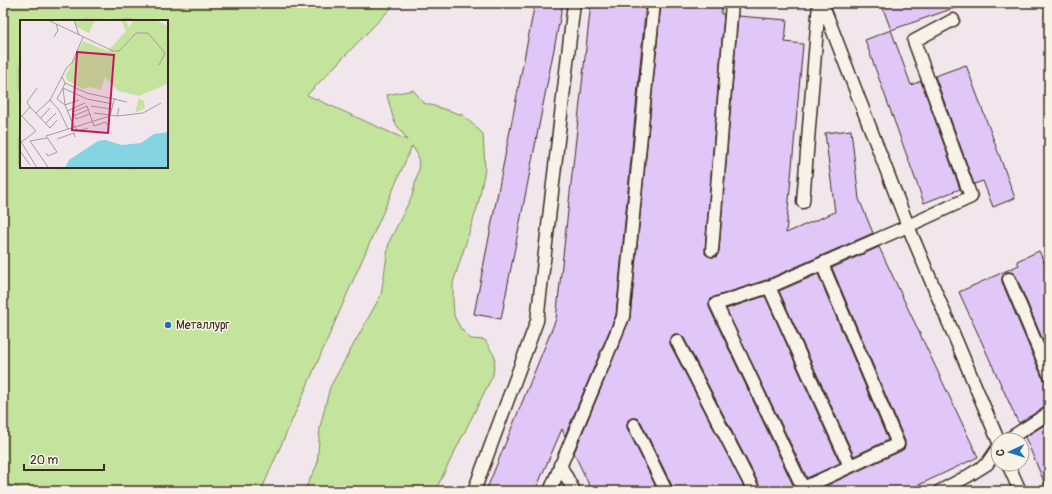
<svg xmlns="http://www.w3.org/2000/svg" width="1052" height="494" font-family="Pangolin,sans-serif">
<style>
.green{fill:#c4e39c;stroke:#80865d;fill-rule:evenodd}
.building{fill:#e0c7f7;stroke:#3b2a1e}
.lines{fill:none;stroke-linecap:round;stroke-linejoin:round}
.service-casing{stroke:#3b2a1e;stroke-width:15}
.service{stroke:#f7f3e8;stroke-width:12}
.poi-dot{fill:#1f6fb2;stroke:#f7f3e8;stroke-width:1.5}
.labels{text-anchor:middle;stroke-width:3;stroke-linejoin:round;paint-order:stroke}
.poi-label{font-size:12px;fill:#3b2a1e;stroke:#f7f3e8;text-anchor:start}
.inset-road{fill:none;stroke:#a89b9a;stroke-width:1}
.view{fill:#c2185b;fill-opacity:0.15;stroke:#c2185b;stroke-width:2}
.inset-edge{fill:none;stroke:#3b2a1e;stroke-width:2}
</style>
<rect width="100%" height="100%" fill="#f0e6ec"/>
<filter id="ink" filterUnits="userSpaceOnUse"><feTurbulence type="fractalNoise" baseFrequency=".025" numOctaves="2"/><feDisplacementMap in="SourceGraphic" scale="8" xChannelSelector="R" yChannelSelector="G"/><feConvolveMatrix kernelMatrix="1 2 1 2 8 2 1 2 1" color-interpolation-filters="sRGB"/></filter>
<g filter="url(#ink)">
<!-- green -->
<path class="green" d="M3,3H396L307,95L407,140L394,121L387,95L413,90L424,103L463,115L483,134L485,169L478,205L453,283V300L454,316L461,329L471,339L485,340L495,357L493,375L435,491H303L305,489L317,465L320,427L330,387L381,295L389,242L412,196L419,169L418,155L412,146L261,491H25L3,482ZM21,21H167V167H21Z"/>
<!-- building -->
<g class="building">
<polygon points="535,3 563,3 501,319 474,314"/>
<polygon points="591,3 646,3 616,315 565,436 562,429 535,491 486,491 556,319"/>
<polygon points="661,3 722,3 721,14 724,14 705,249 705,254 708,256 712,257 716,257 718,254 719,251 738,16 787,20 785,42 803,44 786,233 835,212 825,133 851,130 859,199 873,233 766,280 714,297 711,299 709,303 709,307 793,485 791,487 790,491 761,491 761,488 684,338 681,335 678,334 674,334 671,337 670,340 670,344 746,491 673,491 673,488 641,422 638,419 635,418 631,418 628,420 627,424 627,428 658,491 592,491 574,453 630,318"/>
<polygon points="881,3 960,3 960,6 891,30"/>
<polygon points="891,30 911,85 921,81 960,189 924,203 865,40"/>
<polygon points="966,65 1015,198 993,207 983,181 974,184 935,76"/>
<polygon points="879,247 978,457 906,491 815,491 901,451 904,449 905,445 905,441 832,268"/>
<polygon points="1039,251 1049,273 1049,355 1016,276 1013,273 1010,272 1006,272 1003,275 1002,278 1002,282 1042,377 1045,380 1049,381 1049,406 1045,407 1019,423 1017,420 959,292 1019,265 1017,261"/>
<polygon points="818,274 888,440 854,456 779,291"/>
<polygon points="765,296 840,463 807,478 726,309"/>
<polygon points="1046,424 1049,431 1049,491 1048,491 1025,437"/>
</g>
<g class="lines">
<!-- service casing -->
<g class="service-casing">
<g id="service">
<polyline points="822,3 908,226 998,440"/>
<polyline points="803,202 819,3"/>
<polyline points="712,250 732,3"/>
<polyline points="1009,279 1049,374"/>
<polyline points="769,287 850,466"/>
<polyline points="677,341 754,491"/>
<polyline points="634,425 666,491"/>
<polyline points="1007,440 1049,413"/>
<polyline points="1008,464 1020,491"/>
<polyline points="560,465 574,491"/>
<polyline points="803,488 716,304 769,287 908,226 971,197 914,41 953,20"/>
<polyline points="474,491 537,321 574,3"/>
<polyline points="550,491 623,317 654,3"/>
<polyline points="797,491 898,444 822,264"/>
<polyline points="940,491 968,476 987,464 998,448"/>
</g>
</g>
<!-- service -->
<use href="#service" class="service"/>
</g>
</g>
<!-- markers -->
<circle class="poi-dot" cx="168" cy="325" r="4"/>
<g class="labels">
<!-- poi labels -->
<g class="poi-label">
<text x="176" y="329">Металлург</text>
</g>
</g>
<!-- overview -->
<g transform="translate(20 20)">
<rect width="148" height="148" fill="#f0e6ec"/>
<path d="M54,0H75L69,13L57,7ZM101,0H106L109,7L114,0H135L148,6L147,64L119,76L98,71L85,57L81,70L69,67L63,69L47,60L46,55L63,21L88,31L106,11ZM119,78L124,81L125,88L115,93Z" fill="#c4e39c"/>
<path d="M148,112V148H45L49,140L78,121L85,120L102,125L121,123L134,114Z" fill="#84d3e1"/>
<path class="inset-road" d="M28,0L93,31H99L116,13H128L145,33L139,45M54,0L59,15M34,17L38,10L36,4M42,57L45,63L43,68L45,85L53,104L58,111L68,108M45,63L67,73L107,82M30,80L39,90L48,109M59,80L45,85L37,79L43,68L67,79L93,84L95,78M71,86L92,89M10,87L30,108L37,100M52,89L56,99L70,94M47,91L65,83M53,92L67,86L74,106L86,102L87,105M16,93L30,80L47,47L52,43L63,17M74,93L97,96L99,88M0,94L16,111L0,123M55,95L68,90M2,96L10,87L7,82L17,68M97,96L123,93L141,83M21,98L30,88M25,104L36,93M27,118L10,121L28,147M37,119L54,113L55,117M0,120L17,148M0,131L10,145M26,133L28,136L37,132L26,116L90,96L93,84"/>
<path class="view" d="M57,32L94,35L88,113L52,110Z"/>
<rect width="148" height="148" class="inset-edge"/>
</g>
<!-- margin -->
<rect width="1052" height="494" fill="none" stroke="#f7f3e8" stroke-width="16"/>
<rect x="8" y="8" width="1036" height="478" fill="none" stroke="#3b2a1e" stroke-width="1.5" filter="url(#ink)"/>
<!-- north arrow -->
<g transform="translate(1010 452) rotate(266)"><circle r="19" fill="#f7f3e8" stroke="#aca397"/>
<path d="M0-3L7 15L0 10L-7 15Z" fill="#1f6fb2"/>
<text y="-6" font-size="11" font-weight="bold" text-anchor="middle" fill="#3b2a1e">С</text>
</g>
<!-- scale -->
<path d="M24 464v6h80v-6" fill="none" stroke="#3b2a1e" stroke-width="2"/>
<text x="30" y="464" font-size="12" fill="#3b2a1e" stroke="#f7f3e8" stroke-width="3" paint-order="stroke">20 m</text>
</svg>
